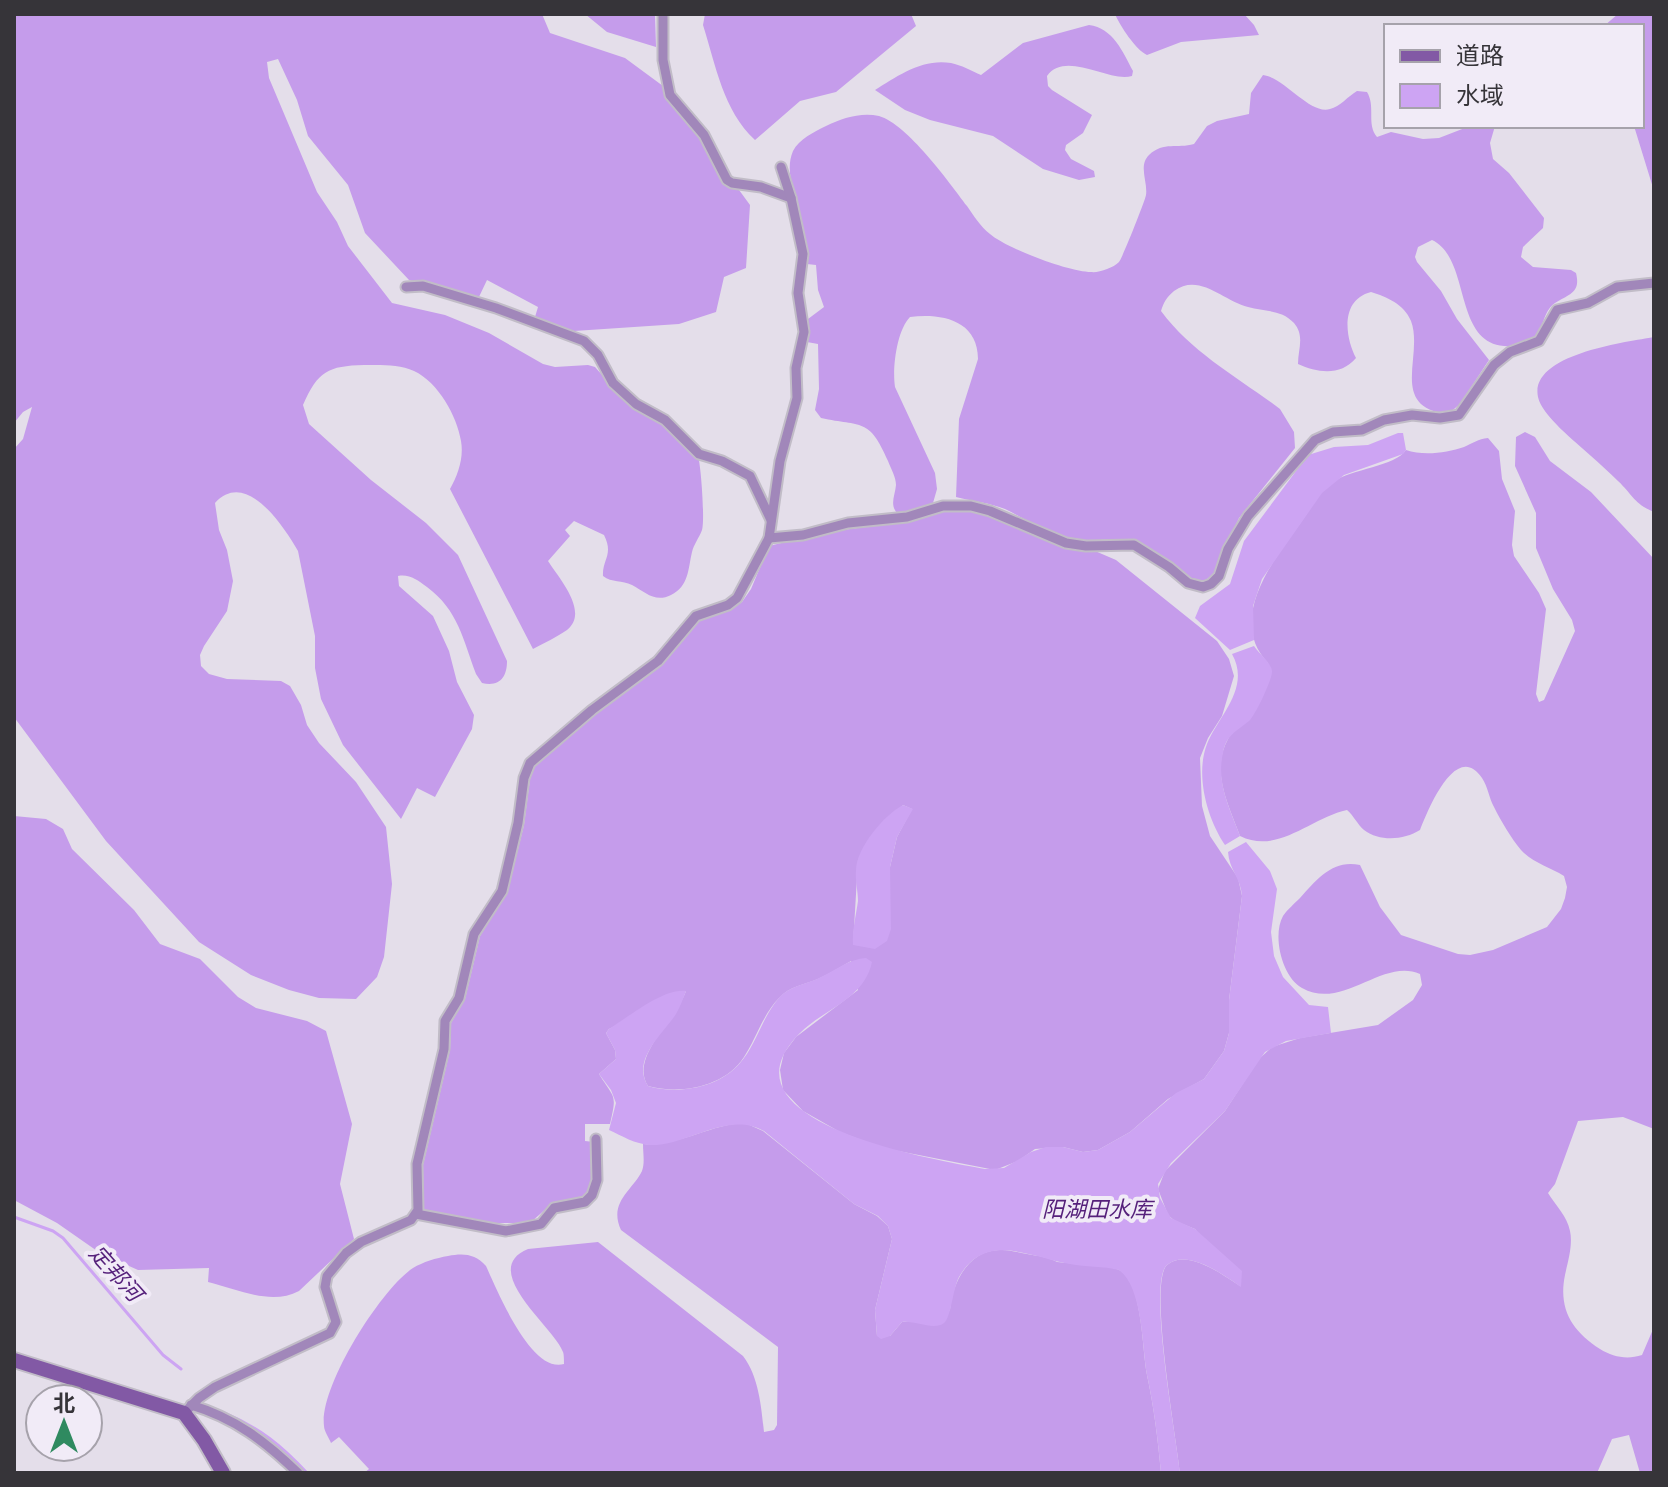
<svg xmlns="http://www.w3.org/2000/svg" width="1668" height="1487" font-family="Mulish,'Noto Sans SC',sans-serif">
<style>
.forest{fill:#c59ceb;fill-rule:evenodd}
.water{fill:#cda4f3}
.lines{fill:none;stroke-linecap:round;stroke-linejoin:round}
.stream{stroke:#cda4f3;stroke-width:3}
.street-casing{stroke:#c1bcc7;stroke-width:13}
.secondary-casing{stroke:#c1bcc7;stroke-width:18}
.street{stroke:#a187ba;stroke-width:9}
.secondary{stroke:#8259a5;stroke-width:14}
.labels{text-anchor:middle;stroke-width:8;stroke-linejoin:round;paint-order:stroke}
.water-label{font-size:22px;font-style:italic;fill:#56217b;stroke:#f1ebf7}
</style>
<rect width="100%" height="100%" fill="#e4deea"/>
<!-- forest -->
<g class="forest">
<path d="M14,14H542L550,33L625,58L663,86L750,205L746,268L724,277L716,312L679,324L574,331L535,317L538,307L487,280L478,299L409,280L365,233L348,185L308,136L297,100L278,59L267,62L269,78L317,192L337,222L348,246L392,303L445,315L489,333L543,364L555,367L588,365L595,367L625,401L670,427L698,456C701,465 705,520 702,530C699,538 694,544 692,552C688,569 689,586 671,595C655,603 645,592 632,585C622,580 612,583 603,576C602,559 614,555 604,535L574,521L565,530L570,536L548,561C558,577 590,612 567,630C557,637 544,643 533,649L450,489C458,475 464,458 461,441C457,416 438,382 414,371C399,364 381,365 364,365C328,366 318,371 303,405L309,424L371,480L426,523L458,555L507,661C507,677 500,687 482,683L476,674C463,639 458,610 427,587C417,580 410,574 398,576L399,586L433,616L449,651L457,682L474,715L472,729L435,797L417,788L401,819L343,745L321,699L315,668V636L298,551C283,525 246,469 215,503L219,530L227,550L233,581L227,611L204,646L200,655L201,666L209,674L227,679L281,681L290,686L301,705L307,725L319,743L356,782L386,827L392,884L384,957L377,977L356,999L319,998L289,990L251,975L199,942L106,841L14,717V449L23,439L32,407L23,412L14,423Z"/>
<polygon points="585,14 655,14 656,47 607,32"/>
<path d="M705,14H911L916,26L836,92L800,101L755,140C723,110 716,66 703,25Z"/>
<path d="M1115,14H1232L1239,16L1244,14L1254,25L1259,35L1181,42L1147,55C1136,50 1120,26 1115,14Z"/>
<polygon points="1618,14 1654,14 1654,191 1634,126 1642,126 1642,26 1604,26"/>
<path d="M1089,25C1113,28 1123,52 1133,71L1132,76C1109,83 1066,50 1047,76L1048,86L1052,90L1092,115L1083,133L1066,145L1065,150L1071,159L1094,171L1095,177L1079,180L1043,169L993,136L930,120L905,110L875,90C897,76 923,58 951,63C961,65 972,71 981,75L1023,43Z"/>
<path d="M1263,75C1285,78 1310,115 1330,109C1340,107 1348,96 1357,91L1367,92C1376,107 1366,124 1377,137L1391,132L1423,139L1439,138L1470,126H1495L1490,143L1493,159L1509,173L1544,218L1543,228L1523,247L1521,257L1533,267L1571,270L1576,273C1581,293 1569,294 1555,303C1542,312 1544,331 1533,339C1525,346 1514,347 1504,346C1453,342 1471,258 1432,240L1418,247L1415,257L1417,262L1441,291L1457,319L1489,360L1460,404L1448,414C1388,407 1424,356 1411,321C1404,304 1387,297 1371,292C1340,300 1345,337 1356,358C1341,376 1318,373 1298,364C1298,349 1305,336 1294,323C1281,309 1265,312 1248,307C1224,301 1199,272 1174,291C1166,298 1164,302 1161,311C1192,353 1239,378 1280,409L1294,432L1295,448L1239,518L1213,575L1204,581C1178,579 1163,554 1140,543C1119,534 1095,543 1072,540C1045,537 1028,519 1005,509C990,503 972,501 956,497L959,419L978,359C978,320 941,313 910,317C897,330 892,368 895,387L935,473L937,489L933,503L898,514C889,505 895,496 896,485C896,477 891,469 888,461C869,417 862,427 821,418L815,410L819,389L818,344L807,342L808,319L824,307L818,290L816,265L807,264C805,248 803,232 800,216C796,195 784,172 793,151C799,139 814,132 826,126C842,118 861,112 879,116C907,124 949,182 967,206C974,216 980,226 990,234C1006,248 1069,272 1091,272C1099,273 1113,268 1119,262C1122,259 1145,201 1146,195C1148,182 1138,166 1149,155C1164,141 1177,149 1194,144L1207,126L1217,121L1249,114L1251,93Z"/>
<path d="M1654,337V512C1633,503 1633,495 1618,481C1609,472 1600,464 1591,456C1576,442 1542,416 1538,397C1529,354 1627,342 1654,337Z"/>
<path d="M1525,432L1535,437L1550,461L1591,492L1654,559V1129L1623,1117L1578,1121L1555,1184L1548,1193C1556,1206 1567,1216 1570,1231C1573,1245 1568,1261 1565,1275C1558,1309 1572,1331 1600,1349C1613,1357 1627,1360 1642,1355L1654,1327V1473H1640L1629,1435L1612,1439L1597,1473H1180C1177,1441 1148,1283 1167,1265C1187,1248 1223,1275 1240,1286L1195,1229L1175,1221L1168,1215L1158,1189L1165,1171L1225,1111L1259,1059L1272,1047L1300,1038L1378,1025L1413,1000L1422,985L1420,974C1383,957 1343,1011 1302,988C1282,977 1272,936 1283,916C1287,910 1295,903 1300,898C1317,879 1333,859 1360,865L1380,907L1401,935L1458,954L1470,955L1493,950L1547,927L1561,909L1565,898L1567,887L1564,876C1550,867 1533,863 1521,850C1511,838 1501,821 1494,807C1489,798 1488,787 1482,778C1456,739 1427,812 1420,830C1404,840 1380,842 1364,830C1357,824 1354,816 1347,810C1310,818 1278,855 1240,836C1229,806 1210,771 1228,739C1233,729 1245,726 1249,717C1257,700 1262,681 1268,663C1227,620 1272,562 1299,525C1309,511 1319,492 1333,482C1351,469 1396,466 1406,450C1423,456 1447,453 1464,447C1473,443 1478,439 1488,438L1499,451L1502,479L1515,511L1512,545L1514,556L1539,593L1546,609L1536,694L1539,702L1544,700L1575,631L1572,620L1553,589L1536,548V513L1515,466L1516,437Z"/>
<path d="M967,509L988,513L1069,546L1095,551L1116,560L1217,641L1229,659L1234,676L1222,716L1208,738L1200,758L1202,806L1210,836L1238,878L1242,896L1229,1000V1033L1224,1051L1204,1079L1168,1099L1130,1132L1098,1150L1083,1152L1063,1147L1035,1149L1018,1161L995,1170L883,1148L840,1132L803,1111L783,1090L780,1070L784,1053L796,1037L858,990L851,961C840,967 829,974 818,979C804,985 790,986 779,998C763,1014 756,1039 744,1057C725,1087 680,1095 648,1086C629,1057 677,1018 686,991L609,1029L606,1033L615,1050L616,1059L599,1074C615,1100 617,1093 610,1124H585V1141L594,1142L593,1187L585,1197L548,1207L530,1223H488L424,1212L423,1165L450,1050L451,1023L465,999L480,936L507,893L524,825L530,779L534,766L596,714L661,666L700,620L730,610L742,602L751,589L769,546L826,532L898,523L931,511ZM903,805L912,809L897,837L890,867L889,897L853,945L858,860L871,837Z"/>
<path d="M14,816L46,819L63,829L72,849L134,910L160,944L200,959L238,997L256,1008L307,1021L326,1031L352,1124L340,1184L354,1239L299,1291C271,1306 237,1289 208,1282L209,1268L138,1270L100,1253L57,1223L14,1200Z"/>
<path d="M745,1123L763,1131L854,1204L877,1216L888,1226L892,1239L875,1310L877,1336H890L902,1322L916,1321L926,1324L950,1310C952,1282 970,1248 1002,1250C1011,1250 1019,1253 1027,1254C1038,1256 1048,1257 1057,1262C1071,1264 1115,1264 1124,1273C1143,1293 1142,1349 1147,1375C1154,1408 1158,1440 1161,1473H364L369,1469L339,1437L331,1443C329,1438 324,1431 324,1426C319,1387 381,1289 413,1268C423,1262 436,1258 448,1256C464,1253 475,1254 486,1266C497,1290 531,1374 564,1364C564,1361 564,1354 563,1352C555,1328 477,1270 528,1249L598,1242L743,1356C759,1377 761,1406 764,1432L774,1430L777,1425L778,1347L621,1230C608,1202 633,1190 642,1171C645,1163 643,1153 643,1144C678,1147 710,1124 745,1123Z"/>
</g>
<!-- water -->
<g class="water">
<polygon points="1398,433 1403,433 1406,450 1403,454 1344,475 1322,493 1262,579 1253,606 1254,640 1230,650 1195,618 1200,606 1230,584 1244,541 1308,455 1334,447 1368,445"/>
<path d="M1254,646C1259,654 1271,662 1272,671C1273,678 1255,716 1249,721C1237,731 1226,735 1223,753C1216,783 1230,809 1240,836L1225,845C1207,818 1195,775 1207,744C1219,715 1251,688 1232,654Z"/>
<path d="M903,805L913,809L897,837L890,867L891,929L887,941L875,949L853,945C852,930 856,916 858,901C858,891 855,880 856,870C857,847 884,815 903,805Z"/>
<path d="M1246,842L1270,871L1277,889L1271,932L1274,956L1283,977L1309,1005L1328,1007L1331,1033L1286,1041L1265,1052L1225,1111L1171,1163L1158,1184L1160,1198L1171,1218L1195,1229L1242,1271L1241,1287C1224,1275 1187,1248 1167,1265C1147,1282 1177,1440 1180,1473H1161C1158,1440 1154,1408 1147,1375C1142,1348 1143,1287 1119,1270C1103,1266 1086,1267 1070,1264C1030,1257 986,1231 959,1277C953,1288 951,1318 944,1323C934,1331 914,1320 902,1322L890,1336L881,1339L877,1336L875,1310L892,1239L888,1226L878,1216L854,1204L764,1131C727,1110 688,1146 650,1145C635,1144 622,1136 609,1130L616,1103L611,1090L599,1074L616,1059L615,1050L606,1033L609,1029C628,1017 665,987 686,991C683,999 680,1007 676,1014C663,1034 631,1060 648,1086C677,1095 719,1088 740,1063C756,1045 762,1018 778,999C790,985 806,985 821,977C836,970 849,959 866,958L872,962C864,1000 823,1009 799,1034C712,1123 936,1160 985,1169L1004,1168L1031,1152L1046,1147H1063L1083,1152L1098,1150L1130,1132L1176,1093L1204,1079L1224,1051L1229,1033V1000L1242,896C1241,879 1229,869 1228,852Z"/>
</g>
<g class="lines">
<!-- stream -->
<g class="stream">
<polyline points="14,1217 53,1231 63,1238 163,1355 181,1369"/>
<path d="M224,1413C260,1428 281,1445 307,1473"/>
</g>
<!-- street casing -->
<g class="street-casing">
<g id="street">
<polyline points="663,14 663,60 670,95 704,135 727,180 732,183 761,187 791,198"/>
<polyline points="406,287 423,286 496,308 584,341 598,355 613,383 636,404 665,420 699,454 722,461 750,476 771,520"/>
<polyline points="769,538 803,535 848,523 907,517 943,506 971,506 990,511 1066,543 1086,546 1134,545 1169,567 1188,583 1203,587 1211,584 1219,576 1228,549 1248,516 1315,440 1333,432 1362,430 1384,420 1412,415 1440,418 1459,415 1494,365 1510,352 1539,341 1557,310 1588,303 1617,287 1654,283"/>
<polyline points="416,1214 506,1231 541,1224 554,1208 585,1202 592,1195 597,1180 596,1139"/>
<path d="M191,1405C235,1418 266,1442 298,1473"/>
<polyline points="184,1413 199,1398 215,1387 330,1333 336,1322 325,1287 327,1276 346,1253 361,1242 411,1220 418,1210 417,1164 444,1049 445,1021 459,998 474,934 502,891 518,823 524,778 530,763 592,710 658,661 696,616 728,605 737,598 769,538 780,461 797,398 796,368 804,332 798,293 803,254 791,198 781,167"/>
</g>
</g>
<!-- secondary casing -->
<g class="secondary-casing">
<polyline id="secondary" points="14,1360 184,1413 204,1440 223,1473"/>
</g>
<!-- street -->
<use href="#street" class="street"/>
<!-- secondary -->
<use href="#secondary" class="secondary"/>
</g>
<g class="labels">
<!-- water labels -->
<g class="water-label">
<text x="1097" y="1217">阳湖田水库</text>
<text transform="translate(116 1273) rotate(48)" y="8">定邦河</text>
</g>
</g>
<!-- border -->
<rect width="1668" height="1487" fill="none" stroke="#363439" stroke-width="32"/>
<!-- legend -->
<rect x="1384" y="24" width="260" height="104" fill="#f1ebf7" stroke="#a6a2ab" stroke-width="2"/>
<rect x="1400" y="50" width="40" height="12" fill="#8259a5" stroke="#a6a2ab" stroke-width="2"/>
<text x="1456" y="64" font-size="24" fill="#363439">道路</text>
<rect x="1400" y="84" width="40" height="24" fill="#cda4f3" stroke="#a6a2ab" stroke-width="2"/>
<text x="1456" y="104" font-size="24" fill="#363439">水域</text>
<!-- north arrow -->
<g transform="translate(64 1423)"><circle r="38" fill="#f1ebf7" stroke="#a6a2ab" stroke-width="2"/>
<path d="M0-6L14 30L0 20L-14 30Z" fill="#2f8a60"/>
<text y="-12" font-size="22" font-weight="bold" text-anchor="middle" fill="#363439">北</text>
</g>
</svg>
